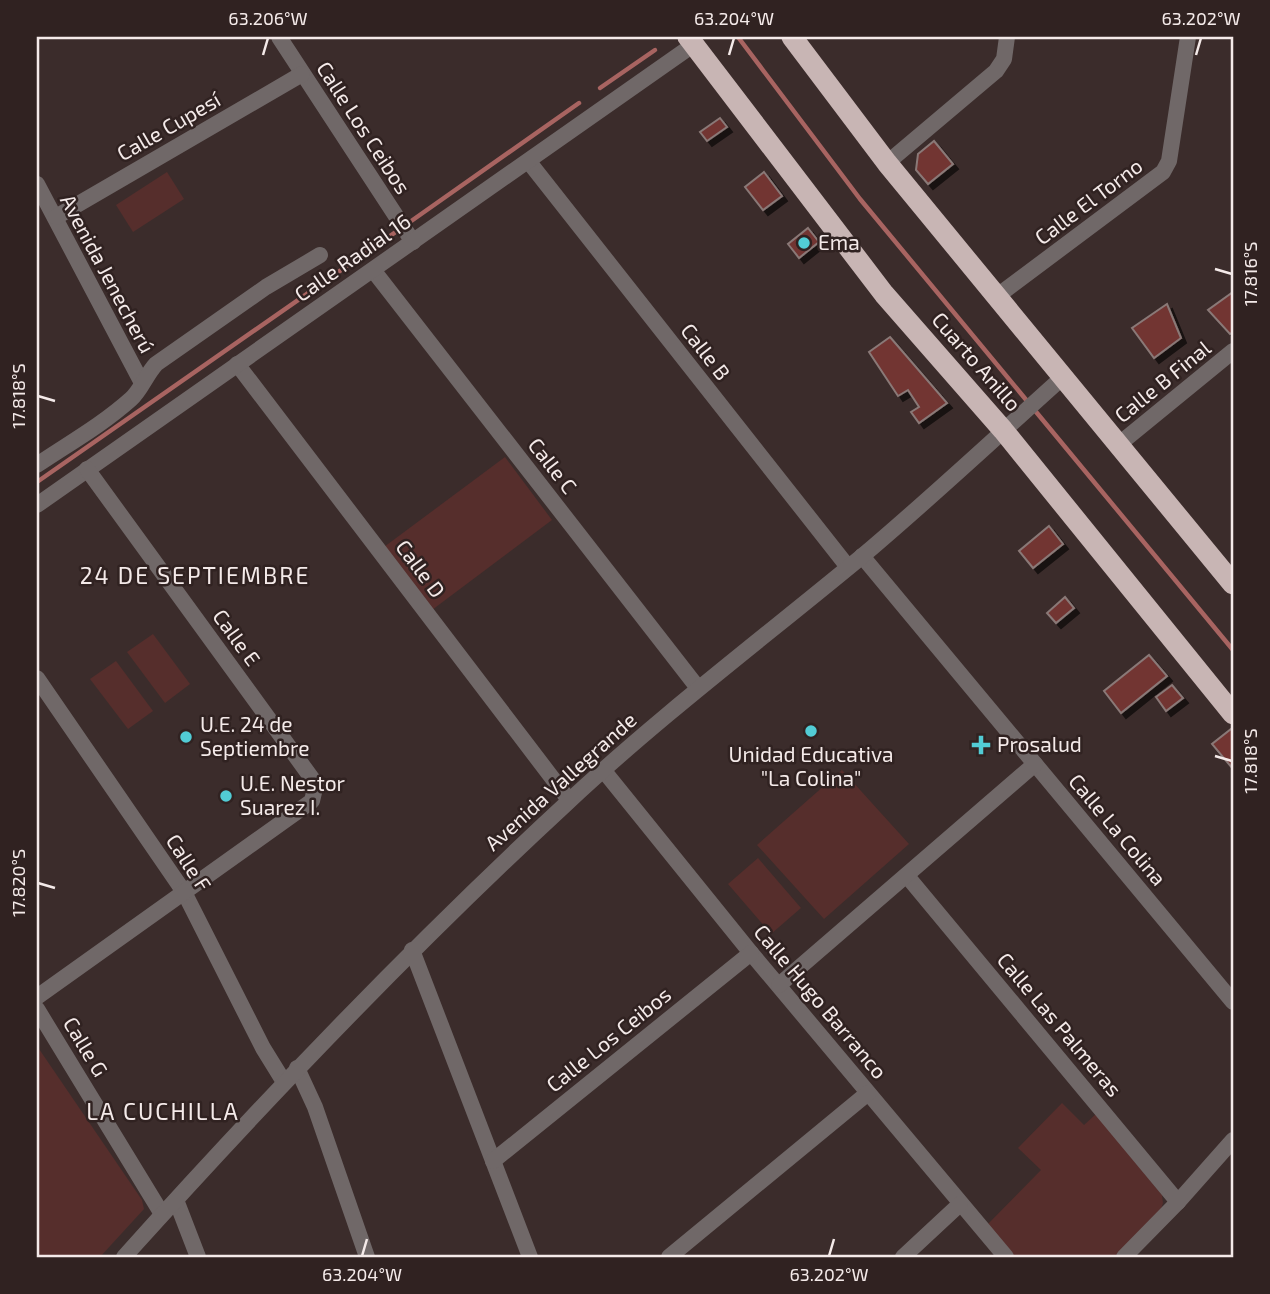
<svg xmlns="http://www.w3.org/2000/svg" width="1270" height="1294" font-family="'Exo 2',sans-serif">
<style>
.green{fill:#562e2c}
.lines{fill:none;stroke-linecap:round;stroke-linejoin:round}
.stream{stroke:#a86461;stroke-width:4.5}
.building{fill:#723433;stroke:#8a7977;stroke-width:2;filter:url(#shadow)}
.minor{stroke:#706868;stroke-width:16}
.highway{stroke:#c8b5b4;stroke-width:21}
.ticks{fill:none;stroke:#f4eae9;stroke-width:2.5}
.poi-dot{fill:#52ccd5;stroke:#302221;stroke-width:2.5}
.labels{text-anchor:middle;stroke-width:5;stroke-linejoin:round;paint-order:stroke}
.street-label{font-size:21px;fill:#f4eae9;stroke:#302221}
.poi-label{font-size:21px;fill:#f4eae9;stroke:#302221;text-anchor:start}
.neighbourhood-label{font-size:23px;letter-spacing:2px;fill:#f4eae9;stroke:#302221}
.neatline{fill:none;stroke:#f4eae9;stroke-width:2.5}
.ticks-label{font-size:18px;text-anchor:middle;fill:#f4eae9}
</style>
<defs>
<filter id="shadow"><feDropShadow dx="5" dy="5" stdDeviation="0" flood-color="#0009"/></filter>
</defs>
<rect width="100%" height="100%" fill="#3b2c2b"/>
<!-- green -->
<g class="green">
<polygon points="167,172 184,199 133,232 116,205"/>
<polygon points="505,457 552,520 432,610 384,547"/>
<polygon points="153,634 190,684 165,703 127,652"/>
<polygon points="116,661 153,711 128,729 90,679"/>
<polygon points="842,770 909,844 824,919 757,845"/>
<polygon points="758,858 801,908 771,934 728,884"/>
<polygon points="37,1046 142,1200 144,1209 100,1257 37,1257"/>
<polygon points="1062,1103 1084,1125 1096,1114 1162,1195 1163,1203 1161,1209 1114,1257 1013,1257 987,1225 1041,1170 1018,1148"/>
</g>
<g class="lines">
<!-- stream -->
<g class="stream">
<polyline points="738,37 860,199 1233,650"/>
<polyline points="600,88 655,50"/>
<polyline points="407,224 579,103"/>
<polyline points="37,482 400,229"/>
</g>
</g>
<!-- building -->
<g class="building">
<polygon points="720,118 727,127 707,141 700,132"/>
<polygon points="934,141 953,164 928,184 916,170 918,154"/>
<polygon points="764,172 782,196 763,210 745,187"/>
<polygon points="808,228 819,242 799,258 788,244"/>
<polygon points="1233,292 1233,332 1230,334 1208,310"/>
<polygon points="1167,304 1181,338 1154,358 1132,328"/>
<polygon points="890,337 947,403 919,423 911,412 919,407 908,390 898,396 869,352"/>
<polygon points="1049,526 1063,544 1033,568 1019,551"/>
<polygon points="1065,597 1074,608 1056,623 1047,613"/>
<polygon points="1149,655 1167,676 1121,713 1104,691"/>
<polygon points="1172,685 1183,698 1166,711 1156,697"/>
<polygon points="1231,729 1233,732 1233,769 1212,744"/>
</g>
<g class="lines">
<!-- minor -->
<g class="minor">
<polyline points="279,37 413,242"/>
<polyline points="529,162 848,567"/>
<polyline points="887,163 996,71 1004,59 1007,37"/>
<polyline points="37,184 142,383"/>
<polyline points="56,217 302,74"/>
<polyline points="373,270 698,688"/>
<polyline points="996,297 1163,172 1169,161 1188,37"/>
<polyline points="237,364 569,800"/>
<polyline points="1118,445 1233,351"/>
<path d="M37,465C68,444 102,425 131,399C141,390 146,375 156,364L266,287L320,255"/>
<polyline points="37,505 693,45"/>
<polyline points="862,556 1233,1002"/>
<polyline points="37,678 184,892 263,1048 284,1082"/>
<polyline points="604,771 751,953 1006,1257"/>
<polyline points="907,876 1178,1202"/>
<polyline points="412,950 530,1257"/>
<polyline points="779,985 1035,764"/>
<polyline points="37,997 312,801 316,784 87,469"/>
<polyline points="37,1009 162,1214"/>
<polyline points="297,1068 315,1107 367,1257"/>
<polyline points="493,1161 751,953"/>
<polyline points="176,1200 198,1257"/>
<path d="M124,1257C266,1099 410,948 567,803C660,716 762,639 860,558C929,500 996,437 1063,377"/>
<polyline points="669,1257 868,1093"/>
<polyline points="903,1257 960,1204"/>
<polyline points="1124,1257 1178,1202 1233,1140"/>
</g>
<!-- highway -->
<g class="highway">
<polyline points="688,37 884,294 1003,430 1233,714"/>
<polyline points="792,37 887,163 1233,584"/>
</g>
</g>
<!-- ticks -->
<path class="ticks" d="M263,55L268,38M729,55L734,38M1196,55L1201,38M1215,269L1232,274M38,396L55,401M1215,756L1232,761M38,883L55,888M362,1256L367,1239M829,1256L834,1239"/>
<!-- markers -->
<g class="poi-dot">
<circle cx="804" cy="243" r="7"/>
<circle cx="811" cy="731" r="7"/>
<circle cx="186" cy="737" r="7"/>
<path d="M977.5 734.5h7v7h7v7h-7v7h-7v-7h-7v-7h7z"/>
<circle cx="226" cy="796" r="7"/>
</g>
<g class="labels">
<!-- street labels -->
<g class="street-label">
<text transform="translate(169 127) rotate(-30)" y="7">Calle Cupesí</text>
<text transform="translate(363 128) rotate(57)" y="7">Calle Los Ceibos</text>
<text transform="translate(1089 202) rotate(-37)" y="7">Calle El Torno</text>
<text transform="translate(353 258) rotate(-35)" y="7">Calle Radial 16</text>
<text transform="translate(107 274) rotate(62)" y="7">Avenida Jenecherú</text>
<text transform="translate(705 352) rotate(52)" y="7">Calle B</text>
<text transform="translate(976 362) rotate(49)" y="7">Cuarto Anillo</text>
<text transform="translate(1163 382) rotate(-39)" y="7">Calle B Final</text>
<text transform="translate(552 466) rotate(52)" y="7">Calle C</text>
<text transform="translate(420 569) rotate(53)" y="7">Calle D</text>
<text transform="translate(236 638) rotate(54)" y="7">Calle E</text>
<text transform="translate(561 782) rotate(-42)" y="7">Avenida Vallegrande</text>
<text transform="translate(1117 830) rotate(50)" y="7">Calle La Colina</text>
<text transform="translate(188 863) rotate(57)" y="7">Calle F</text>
<text transform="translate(820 1002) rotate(50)" y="7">Calle Hugo Barranco</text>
<text transform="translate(1059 1025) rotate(50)" y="7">Calle Las Palmeras</text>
<text transform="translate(609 1040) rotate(-39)" y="7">Calle Los Ceibos</text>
<text transform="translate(85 1047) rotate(59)" y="7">Calle G</text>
</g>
<!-- poi labels -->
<g class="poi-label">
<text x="818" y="250">Ema</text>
<text x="200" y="732">U.E. 24 de<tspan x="200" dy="24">Septiembre</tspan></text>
<text x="997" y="752">Prosalud</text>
<text x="811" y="762" text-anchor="middle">Unidad Educativa<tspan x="811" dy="24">"La Colina"</tspan></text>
<text x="240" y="791">U.E. Nestor<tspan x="240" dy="24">Suarez I.</tspan></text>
</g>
<!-- neighbourhood labels -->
<g class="neighbourhood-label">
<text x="195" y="584">24 DE SEPTIEMBRE</text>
<text x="163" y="1120">LA CUCHILLA</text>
</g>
</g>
<!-- border -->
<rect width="1270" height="1294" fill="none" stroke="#302221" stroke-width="77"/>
<rect x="38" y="38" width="1194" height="1218" class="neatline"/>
<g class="ticks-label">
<text x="268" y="25">63.206°W</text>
<text x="734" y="25">63.204°W</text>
<text x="1201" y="25">63.202°W</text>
<text transform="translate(1251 274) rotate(-90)" y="6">17.816°S</text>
<text transform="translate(19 396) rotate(-90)" y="6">17.818°S</text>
<text transform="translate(1251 761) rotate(-90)" y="6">17.818°S</text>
<text transform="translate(19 883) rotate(-90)" y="6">17.820°S</text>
<text x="362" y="1281">63.204°W</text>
<text x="829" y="1281">63.202°W</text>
</g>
</svg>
